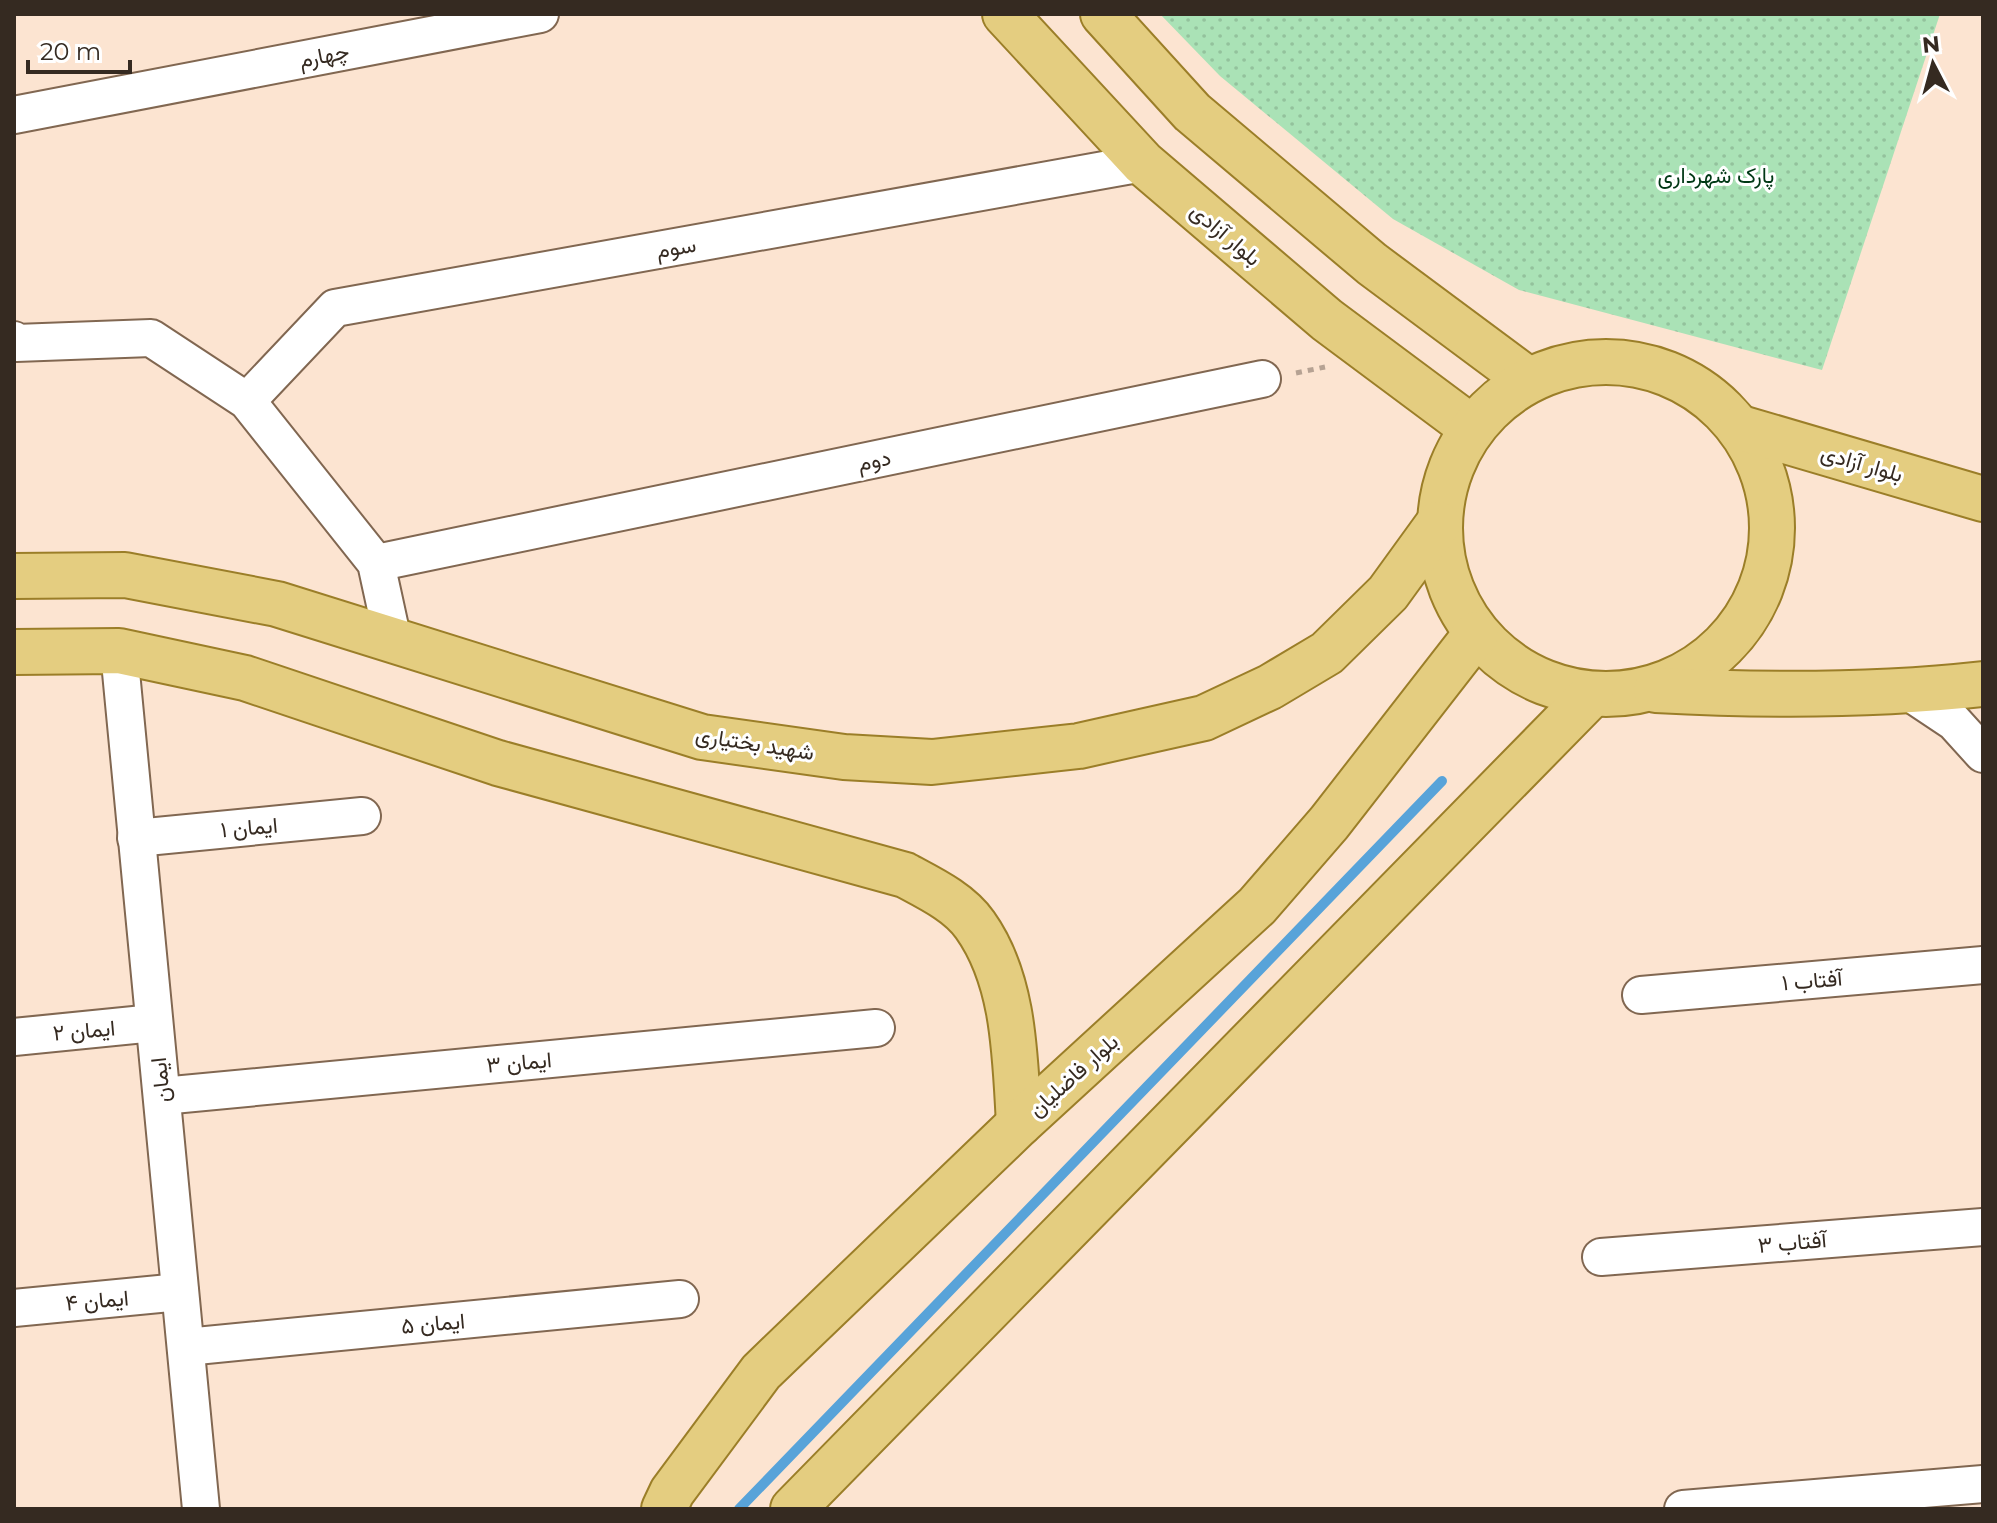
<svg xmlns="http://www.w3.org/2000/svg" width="1997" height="1523" font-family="Montserrat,Vazirmatn,sans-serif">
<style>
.park{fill:url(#park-dots)}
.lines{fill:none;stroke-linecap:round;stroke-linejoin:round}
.stream{stroke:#58a3d9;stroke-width:10}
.minor-casing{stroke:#816751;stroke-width:40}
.major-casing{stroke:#9b7e28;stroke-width:48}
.path{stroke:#b6a293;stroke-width:5;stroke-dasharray:6 6;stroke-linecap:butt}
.minor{stroke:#fff;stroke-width:36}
.major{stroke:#e4cd80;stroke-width:44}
.labels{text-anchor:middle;stroke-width:6;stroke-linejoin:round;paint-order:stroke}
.street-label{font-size:22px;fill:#352a21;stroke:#fff}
.park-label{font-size:22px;fill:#003815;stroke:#fff}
</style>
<defs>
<pattern id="park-dots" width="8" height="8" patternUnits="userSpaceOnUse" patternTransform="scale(2)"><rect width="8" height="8" fill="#aae2b6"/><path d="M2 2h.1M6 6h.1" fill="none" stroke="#93c29c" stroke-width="1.8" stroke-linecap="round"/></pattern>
</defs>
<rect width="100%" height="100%" fill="#fce4d1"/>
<!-- park -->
<polygon class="park" points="1160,14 1940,14 1822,370 1519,290 1393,219 1220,76"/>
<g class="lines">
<!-- stream -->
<polyline class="stream" points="739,1509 1442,781"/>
<!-- minor casing -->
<g class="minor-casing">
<g id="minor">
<polyline points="14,115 540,14"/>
<polyline points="14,340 16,343 151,338 247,401 376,563 393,641"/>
<polyline points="247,401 335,308 1143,163"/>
<polyline points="376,563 1262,379"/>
<polyline points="119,651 201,1509"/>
<polyline points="1909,692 1954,722 1983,754"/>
<polyline points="136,838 362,816"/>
<polyline points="1641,995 1983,965"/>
<polyline points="14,1037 154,1023"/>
<polyline points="162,1096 876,1028"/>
<polyline points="1601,1257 1983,1227"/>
<polyline points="14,1308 180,1292"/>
<polyline points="186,1347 680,1299"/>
<polyline points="1683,1509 1983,1484"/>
</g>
</g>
<!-- major casing -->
<g class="major-casing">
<g id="major">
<polyline points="1005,14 1143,163 1327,320 1472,428"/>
<polyline points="1103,14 1192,112 1372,264 1528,380"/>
<circle cx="1606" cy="528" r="166"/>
<polyline points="1741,428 1983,499"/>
<polyline points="14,576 125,575 277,604 702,737 844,757 932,762 1079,746 1204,718 1270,687 1327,653 1388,593 1438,524"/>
<path d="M14,652L119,651L245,678L498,763L905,875C929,888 959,902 975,925C1015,981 1015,1058 1019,1124"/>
<path d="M1656,690C1766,696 1874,696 1983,684"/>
<polyline points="664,1509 672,1492 761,1372 1019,1124 1257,906 1329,823 1476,634"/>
<polyline points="793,1509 1591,695"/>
</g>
</g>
<!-- path -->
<polyline class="path" points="1296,373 1325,367"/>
<!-- minor -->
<use href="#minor" class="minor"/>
<!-- major -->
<use href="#major" class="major"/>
</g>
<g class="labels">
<!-- street labels -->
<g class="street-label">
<text transform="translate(324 55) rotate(-11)" y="8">چهارم</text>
<text transform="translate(1226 234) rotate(40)" y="8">بلوار آزادی</text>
<text transform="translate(676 247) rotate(-10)" y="8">سوم</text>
<text transform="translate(874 460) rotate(-12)" y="8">دوم</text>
<text transform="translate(1862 463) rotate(16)" y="8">بلوار آزادی</text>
<text transform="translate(755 743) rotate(9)" y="8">شهید بختیاری</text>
<text transform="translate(249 827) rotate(-5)" y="8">ایمان ۱</text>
<text transform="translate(1812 980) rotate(-5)" y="8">آفتاب ۱</text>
<text transform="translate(84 1030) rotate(-5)" y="8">ایمان ۲</text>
<text transform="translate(519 1062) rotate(-5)" y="8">ایمان ۳</text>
<text transform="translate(1073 1075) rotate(-42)" y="8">بلوار فاضلیان</text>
<text transform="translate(160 1080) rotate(-96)" y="8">ایمان</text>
<text transform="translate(1792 1242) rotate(-5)" y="8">آفتاب ۳</text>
<text transform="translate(97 1300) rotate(-5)" y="8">ایمان ۴</text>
<text transform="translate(433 1323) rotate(-5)" y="8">ایمان ۵</text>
</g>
<!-- park labels -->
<g class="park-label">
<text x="1716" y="183">پارک شهرداری</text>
</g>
</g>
<!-- border -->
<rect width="1997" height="1523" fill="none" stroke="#352a21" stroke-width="32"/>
<!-- north arrow -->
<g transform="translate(1933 64) rotate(354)" stroke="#ffffff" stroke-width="6" paint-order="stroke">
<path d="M0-6L14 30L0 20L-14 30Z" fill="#352a21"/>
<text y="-12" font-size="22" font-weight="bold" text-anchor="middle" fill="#352a21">N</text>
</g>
<!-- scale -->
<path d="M28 60v12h102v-12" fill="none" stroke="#352a21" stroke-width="4"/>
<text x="40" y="60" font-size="24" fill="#352a21" stroke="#ffffff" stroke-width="6" paint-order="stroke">20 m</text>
</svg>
